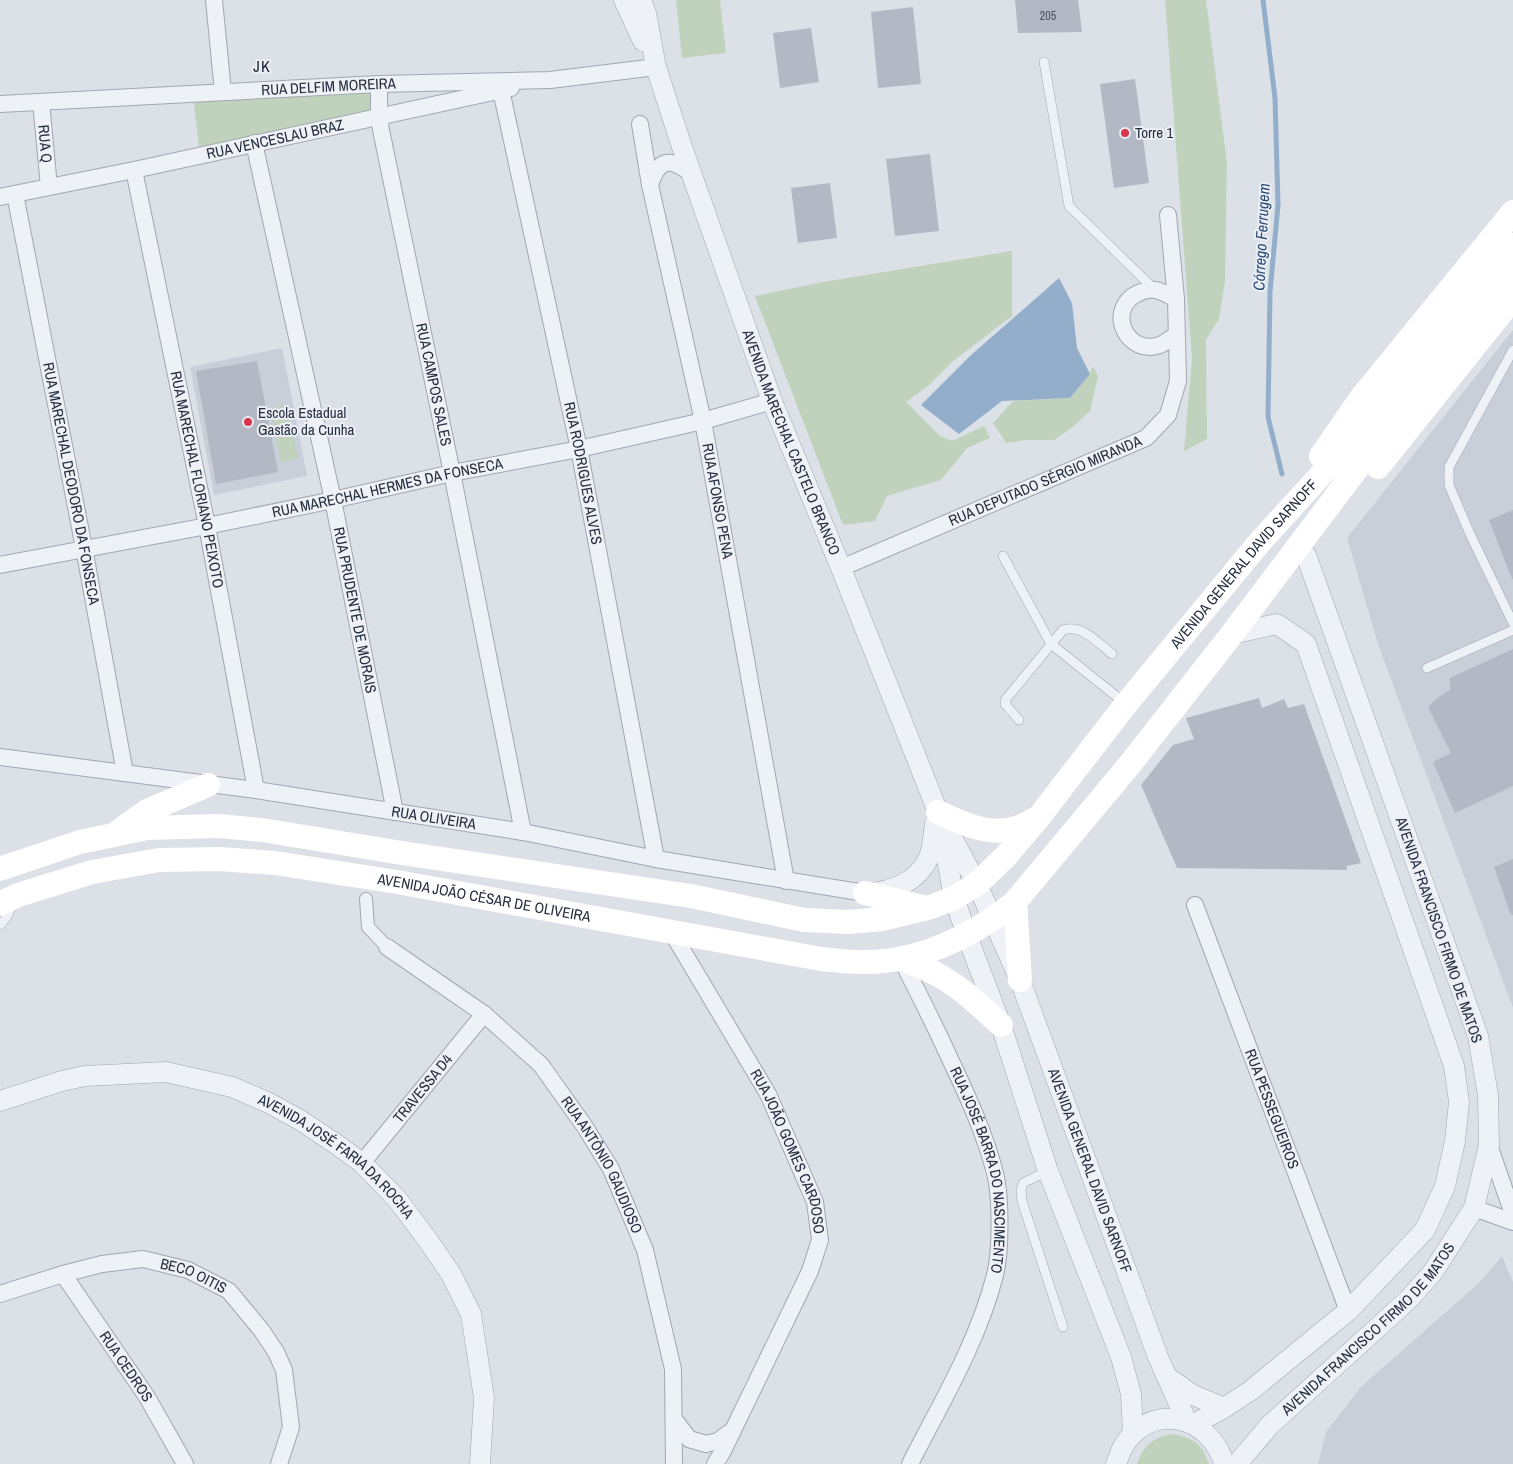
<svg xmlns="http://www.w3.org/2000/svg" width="1513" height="1464" font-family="'Archivo Narrow',sans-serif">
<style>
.built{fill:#c9cfd9}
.green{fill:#c1d2bc}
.water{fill:#93aecb}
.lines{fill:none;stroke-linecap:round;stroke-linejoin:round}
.stream{stroke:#93aecb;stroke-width:5}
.building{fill:#b2b9c4}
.service-casing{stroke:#a1a7b1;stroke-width:10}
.pedestrian-casing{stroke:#a1a7b1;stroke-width:14}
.minor-casing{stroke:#a1a7b1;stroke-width:18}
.tertiary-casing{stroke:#a1a7b1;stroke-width:21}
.service{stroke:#eef1f5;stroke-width:9}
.pedestrian{stroke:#eef1f5;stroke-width:12}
.minor{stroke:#eef1f5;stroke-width:16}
.tertiary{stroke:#eef1f5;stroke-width:20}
.secondary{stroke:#fff;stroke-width:24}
.poi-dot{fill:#d8354c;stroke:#ebeff5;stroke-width:2}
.labels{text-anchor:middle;stroke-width:4;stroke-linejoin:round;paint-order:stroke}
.number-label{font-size:12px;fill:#485160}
.street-label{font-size:15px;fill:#242e3e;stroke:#ebeff5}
.poi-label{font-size:15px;fill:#242e3e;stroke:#ebeff5;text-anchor:start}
.neighbourhood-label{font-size:16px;letter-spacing:1px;fill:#171f2f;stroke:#ebeff5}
.water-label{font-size:16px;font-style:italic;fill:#2c4c75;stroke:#ebeff5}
</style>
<rect width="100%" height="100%" fill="#dce0e7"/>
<!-- built -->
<g class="built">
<polygon points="1513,330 1513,1008 1379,647 1347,538"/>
<polygon points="282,348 307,476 214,495 190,367"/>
<polygon points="1502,1256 1513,1282 1513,1464 1318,1464 1326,1432 1361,1387 1480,1282"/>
</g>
<!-- green -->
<g class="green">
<polygon points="676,0 720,0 726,53 682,58"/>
<polygon points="1165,0 1206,0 1227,163 1225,281 1219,319 1206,340 1207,439 1184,451 1192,358"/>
<polygon points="378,84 378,116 200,155 193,96"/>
<polygon points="1012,251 1012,316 952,362 929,385 906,402 940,436 952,441 984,426 990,438 967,448 941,480 887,496 875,521 843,525 755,296 823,282"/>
<polygon points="1093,366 1098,376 1090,411 1074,426 1054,440 1026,440 1006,443 993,423 1013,401 1070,398 1090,374"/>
<polygon points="287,405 298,458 281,462 270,409"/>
<path d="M1173,1434C1194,1438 1202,1444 1209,1464H1137C1144,1444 1152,1438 1173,1434Z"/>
</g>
<!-- water -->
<polygon class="water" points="1059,278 1072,303 1077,348 1090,374 1070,398 1002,401 959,434 921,405 971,355"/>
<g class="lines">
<!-- stream -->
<polyline class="stream" points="1263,0 1275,98 1278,205 1270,292 1268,417 1282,474"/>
</g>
<!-- building -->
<g class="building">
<polygon points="1015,0 1078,0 1082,32 1018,33"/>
<polygon points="913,7 921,84 878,88 871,12"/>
<polygon points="811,28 819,82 780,88 773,33"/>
<polygon points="1135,79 1149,183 1114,188 1100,84"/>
<polygon points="930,154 939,231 895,236 886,159"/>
<polygon points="830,183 837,238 798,243 791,188"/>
<polygon points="257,361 278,472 216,484 196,371"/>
<polygon points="1513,510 1513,579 1512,579 1489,520"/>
<polygon points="1513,649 1513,786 1455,813 1433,762 1451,753 1428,707 1436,699 1450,690 1450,678"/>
<polygon points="1259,698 1262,708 1284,699 1288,708 1304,704 1361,863 1347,866 1347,870 1177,868 1141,785 1173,745 1194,739 1186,718"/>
<polygon points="1513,859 1513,915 1511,915 1494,867"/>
</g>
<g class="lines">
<!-- service casing -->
<g class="service-casing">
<g id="service">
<polyline points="1044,62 1069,206 1154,289"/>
<polyline points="1513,350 1449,467 1449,485 1470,534 1513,623"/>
<polyline points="1003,556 1051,644 1126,704"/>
<polyline points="1427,668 1513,630"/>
<path d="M1019,720L1005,704L1006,699L1063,630C1082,624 1097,642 1112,654"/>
<polyline points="0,925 6,918 14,902"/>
<polyline points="1048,1171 1023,1183 1021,1190 1022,1201 1063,1327"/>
</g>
</g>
<!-- pedestrian casing -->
<g class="pedestrian-casing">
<polyline id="pedestrian" points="366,899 368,927 387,947"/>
</g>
<!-- minor casing -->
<g class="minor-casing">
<g id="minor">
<polyline points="214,0 223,92"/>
<path id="s1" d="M379,84V116L381,130L452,473L523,832"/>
<path id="s2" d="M501,90L579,449L656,859"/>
<path id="s3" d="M41,102L49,187"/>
<path id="s4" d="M0,104L379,84L550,80L656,67"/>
<path id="s5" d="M640,124L650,185L703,421L786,881"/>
<path id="s6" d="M254,143L333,500L395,812"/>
<path id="s7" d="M134,170L207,526L256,790"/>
<path d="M650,185C659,159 668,157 691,173"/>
<path id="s8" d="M15,194L84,548L125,773"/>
<path id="s9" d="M0,197L134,170L511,88"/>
<path d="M1176,299C1170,296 1162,291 1155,290C1148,289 1139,292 1133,296C1107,315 1129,356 1160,345C1165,343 1171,338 1176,335"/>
<path id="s10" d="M0,565L207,526L333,500L452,473L579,449L703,421L772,401"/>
<path id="s11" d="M841,568L1146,438L1168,415L1178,381L1176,299L1168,215"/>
<path id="s12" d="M0,757L256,790L523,832L656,859L865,893"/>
<path id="s13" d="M1195,905L1348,1311"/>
<path id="s14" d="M671,931L768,1094L815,1202L820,1240L810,1271L723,1451L715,1464"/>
<path id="s15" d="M387,947L484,1014L541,1065L585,1127L611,1169L645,1250L673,1369L674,1464"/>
<path id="s16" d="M901,959C918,992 935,1026 951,1061C968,1097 985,1134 995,1173C1001,1197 1001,1251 995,1275C978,1342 941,1403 910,1464"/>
<polyline points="1489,1145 1513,1214"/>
<path id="s17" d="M362,1163L484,1014"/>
<polyline points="1474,1208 1513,1222"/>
<path id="s18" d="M63,1274L147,1397L185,1464"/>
<path id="s19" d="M0,1294L63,1274L102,1264L143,1259L188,1270L229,1291L262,1331L276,1352L284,1370L291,1427L279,1464"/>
<polyline points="674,1419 689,1439 706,1444 718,1441 733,1430"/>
</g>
</g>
<!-- tertiary casing -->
<g class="tertiary-casing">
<g id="tertiary">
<polyline points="624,0 643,41"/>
<path id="s20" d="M641,0L646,13L656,67L682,147L772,401L841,568L938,812L977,884L1020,980L1158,1357L1187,1422"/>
<polyline points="942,832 954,898 972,949 1001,1025 1048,1171 1121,1357 1131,1394 1133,1433"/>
<path d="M868,893C892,892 917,882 928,859C933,850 933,835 935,824"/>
<path id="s21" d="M0,1101L62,1081L85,1076L166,1072L232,1087L269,1103L300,1120L336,1144L362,1163L397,1199L427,1239L451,1274L471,1314L484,1398L480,1464"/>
<polyline points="1167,1377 1193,1395 1224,1408"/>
<polyline points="1194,1424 1224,1408 1250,1391 1348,1311 1425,1230 1445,1186 1455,1141 1459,1102 1454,1066 1306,644 1277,624 1232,634"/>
<path d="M1116,1464C1120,1453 1124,1442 1133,1434C1165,1402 1214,1424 1224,1464"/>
<path id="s22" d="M1237,1464L1270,1425L1408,1300L1433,1272L1474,1208L1489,1145L1488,1095L1478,1036L1306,555"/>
</g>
</g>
<!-- service -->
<use href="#service" class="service"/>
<!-- pedestrian -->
<use href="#pedestrian" class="pedestrian"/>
<!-- minor -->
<use href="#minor" class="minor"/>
<!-- tertiary -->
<use href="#tertiary" class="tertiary"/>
<!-- secondary -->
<g class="secondary">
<polyline points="1321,456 1361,398 1513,212"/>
<polyline points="1378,467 1513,298"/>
<path d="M938,812C971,828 1001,841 1035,819"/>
<polyline points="119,831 147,811 208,785"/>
<path id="s23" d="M0,869L80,842L147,828L219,826L262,830L402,853L691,896L804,920L848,922L882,919L931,907L954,898L977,884L1006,856L1039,817L1126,704L1259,543L1379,411L1513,245"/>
<polyline points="865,893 922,907"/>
<polyline points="1015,902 1020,980"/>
<path id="s24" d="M0,904L18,895L92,872L159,860L219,859L275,863L397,882L821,959C833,960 846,962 859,962C916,964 972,937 1015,902L1131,763L1232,634L1392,422L1513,272"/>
<path d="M901,959C914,964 928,969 940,976C963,989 981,1007 1001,1025"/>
</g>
</g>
<!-- markers -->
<g class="poi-dot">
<circle cx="1125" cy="133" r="5"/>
<circle cx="248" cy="422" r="5"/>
</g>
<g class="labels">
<!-- number labels -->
<g class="number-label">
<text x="1048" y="20">205</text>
</g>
<!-- street labels -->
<g class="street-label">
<text dy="5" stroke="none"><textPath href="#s4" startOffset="329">RUA DELFIM MOREIRA</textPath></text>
<text dy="5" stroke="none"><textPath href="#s9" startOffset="281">RUA VENCESLAU BRAZ</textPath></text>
<text dy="5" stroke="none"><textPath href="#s3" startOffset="42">RUA Q</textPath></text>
<text dy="5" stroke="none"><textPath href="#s1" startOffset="306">RUA CAMPOS SALES</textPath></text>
<text dy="5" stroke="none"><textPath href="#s20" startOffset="468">AVENIDA MARECHAL CASTELO BRANCO</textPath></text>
<text dy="5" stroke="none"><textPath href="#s2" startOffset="392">RUA RODRIGUES ALVES</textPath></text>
<text dy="5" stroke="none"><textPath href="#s7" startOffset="316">RUA MARECHAL FLORIANO PEIXOTO</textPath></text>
<text dy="5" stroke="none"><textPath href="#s11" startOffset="222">RUA DEPUTADO SÉRGIO MIRANDA</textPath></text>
<text dy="5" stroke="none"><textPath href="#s8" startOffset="295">RUA MARECHAL DEODORO DA FONSECA</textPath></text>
<text dy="5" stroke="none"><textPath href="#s10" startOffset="395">RUA MARECHAL HERMES DA FONSECA</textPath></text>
<text dy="5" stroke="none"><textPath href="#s5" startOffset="385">RUA AFONSO PENA</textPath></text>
<text dy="5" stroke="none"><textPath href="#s23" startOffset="1415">AVENIDA GENERAL DAVID SARNOFF</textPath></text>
<text dy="5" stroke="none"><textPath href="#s6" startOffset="478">RUA PRUDENTE DE MORAIS</textPath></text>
<text dy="5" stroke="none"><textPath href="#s12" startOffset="438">RUA OLIVEIRA</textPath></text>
<text dy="5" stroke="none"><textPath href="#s24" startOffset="494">AVENIDA JOÃO CÉSAR DE OLIVEIRA</textPath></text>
<text transform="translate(1439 930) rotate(71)" y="5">AVENIDA FRANCISCO FIRMO DE MATOS</text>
<text dy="5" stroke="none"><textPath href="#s17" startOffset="96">TRAVESSA D4</textPath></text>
<text dy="5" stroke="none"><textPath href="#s13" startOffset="218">RUA PESSEGUEIROS</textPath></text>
<text dy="5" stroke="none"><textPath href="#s14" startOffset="251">RUA JOÃO GOMES CARDOSO</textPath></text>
<text dy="5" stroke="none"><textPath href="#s21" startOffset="364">AVENIDA JOSÉ FARIA DA ROCHA</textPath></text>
<text dy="5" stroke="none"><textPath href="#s15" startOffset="312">RUA ANTÔNIO GAUDIOSO</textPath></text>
<text dy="5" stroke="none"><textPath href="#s16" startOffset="228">RUA JOSÉ BARRA DO NASCIMENTO</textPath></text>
<text dy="5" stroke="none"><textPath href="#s20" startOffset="1256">AVENIDA GENERAL DAVID SARNOFF</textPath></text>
<text dy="5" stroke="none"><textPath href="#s19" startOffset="201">BECO OITIS</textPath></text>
<text dy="5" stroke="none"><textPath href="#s22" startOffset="189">AVENIDA FRANCISCO FIRMO DE MATOS</textPath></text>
<text dy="5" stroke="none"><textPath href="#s18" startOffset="112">RUA CEDROS</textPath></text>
</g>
<!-- poi labels -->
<g class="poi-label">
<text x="1135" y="138">Torre 1</text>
<text x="258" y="418">Escola Estadual<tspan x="258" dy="17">Gastão da Cunha</tspan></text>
</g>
<!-- neighbourhood labels -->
<g class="neighbourhood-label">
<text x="262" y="72">JK</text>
</g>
<!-- water labels -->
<g class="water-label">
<text transform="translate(1261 237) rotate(-87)" y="6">Córrego Ferrugem</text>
</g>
</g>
</svg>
